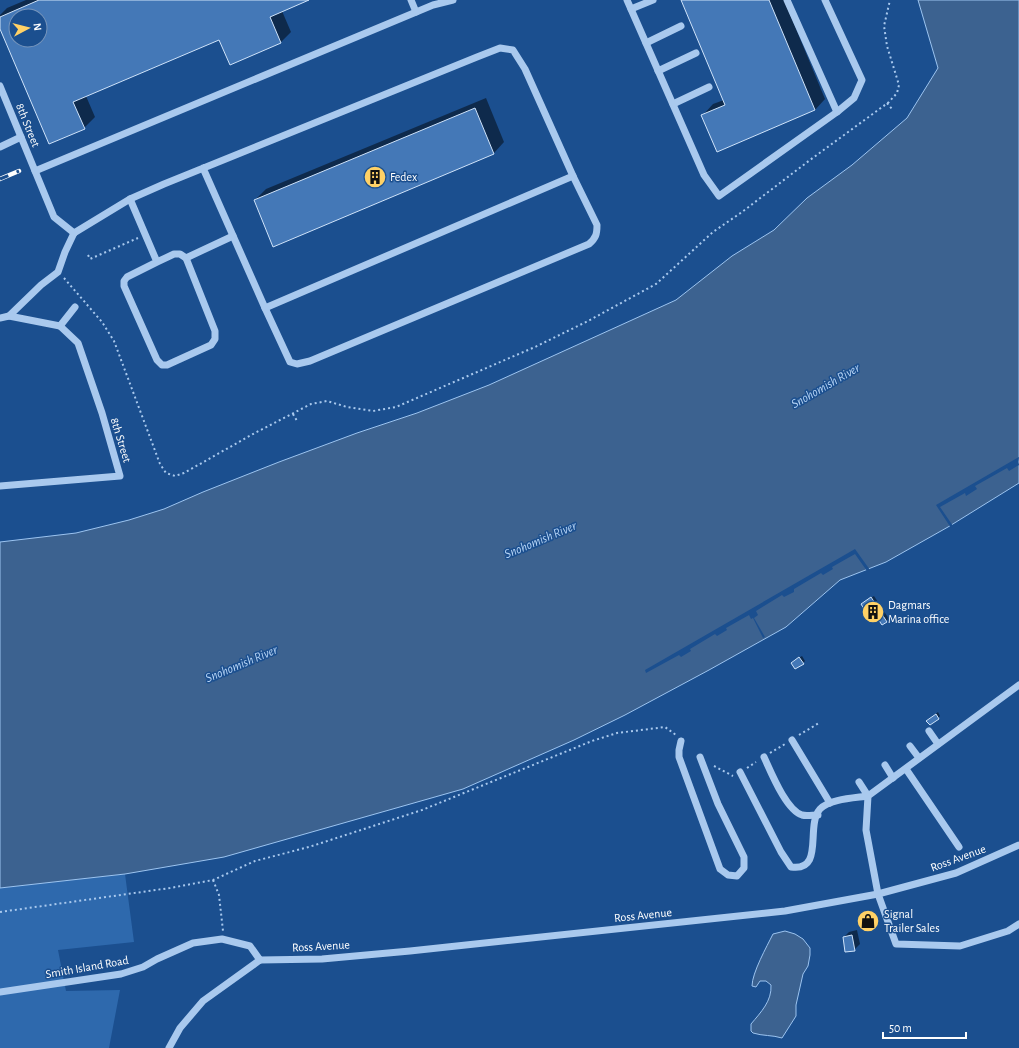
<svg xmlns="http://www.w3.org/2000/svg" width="1019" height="1048" font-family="'Alegreya Sans',sans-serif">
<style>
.green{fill:#2e69ad}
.water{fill:#3c6290;stroke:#9cc4f0}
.pier{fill:#1b4f8f}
.shadow{fill:#0007;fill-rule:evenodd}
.building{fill:#4478b7;stroke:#cfe3fa;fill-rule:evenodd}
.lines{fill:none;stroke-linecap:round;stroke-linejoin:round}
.path{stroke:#a9c9ee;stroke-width:2;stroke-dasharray:2 3;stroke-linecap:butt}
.minor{stroke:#a9c9ee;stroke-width:7}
.rail-casing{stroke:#fff;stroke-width:4.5}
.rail{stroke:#1b4f8f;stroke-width:3;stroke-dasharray:9;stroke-linecap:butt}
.labels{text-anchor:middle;stroke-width:3;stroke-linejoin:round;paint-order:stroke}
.street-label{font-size:12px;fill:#fff;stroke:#1b4f8f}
.poi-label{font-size:12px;fill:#fff;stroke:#1b4f8f;text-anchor:start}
.water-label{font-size:13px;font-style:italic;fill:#b5d3f5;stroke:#1b4f8f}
</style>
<rect width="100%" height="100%" fill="#1b4f8f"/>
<!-- green -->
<polygon class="green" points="125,874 134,942 58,950 66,991 120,990 109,1048 0,1048 0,888"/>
<!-- water -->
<g class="water">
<polygon points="918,0 1019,0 1019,483 948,527 886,562 840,580 786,627 709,670 625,715 574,740 463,789 224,857 125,874 0,888 0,542 76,533 129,520 164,509 203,492 279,462 357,433 417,413 489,385 676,300 732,256 774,230 807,198 852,165 907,118 938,68"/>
<path d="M785,931L795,934L803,939L810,948V955L808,966L803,974L796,1005V1016L782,1038C773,1035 762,1036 753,1033L751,1031V1024C761,1012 772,1001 771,985L766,981H760L756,987L752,986C752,973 767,946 773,934Z"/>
</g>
<!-- pier -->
<g class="pier">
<polygon points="1019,457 1018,462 1019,465 1009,471 1007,468 975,486 977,489 966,496 965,493 940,507 953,526 951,528 936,505"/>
<polygon points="855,549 870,570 867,571 855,554 832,567 833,569 823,575 821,573 794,589 794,592 784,597 782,595 756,611 758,615 754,618 765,637 763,638 753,618 751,619 749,615 726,628 727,630 717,636 715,634 690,649 691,651 681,657 679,655 646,673 645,670"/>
</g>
<!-- shadow -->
<g class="shadow">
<path d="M26,0H307L282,11L291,32L280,43L219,38L86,96L95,117L84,128L0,26V15L7,8ZM16,16H40V40H16Z"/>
<polygon points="682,0 784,0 825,99 815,110 703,115 713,104 724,100"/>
<polygon points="486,98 504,142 494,153 274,246 255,200 266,189"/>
<polygon points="874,596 889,619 882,624 864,602"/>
<polygon points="802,656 805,661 803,663 794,661"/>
<polygon points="938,712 940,716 938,718 930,719"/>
<polygon points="857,930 860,944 854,950 844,937 849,932"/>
</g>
<!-- building -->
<g class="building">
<path d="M39,0H309L270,17L281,43L230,65L219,40L73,102L85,129L49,144L0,29V17ZM16,16H40V40H16Z"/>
<polygon points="681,0 769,0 815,110 717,152 701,115 725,105"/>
<polygon points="475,108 494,154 273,247 254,200"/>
<polygon points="871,597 887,622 882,625 878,619 872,622 861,604"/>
<polygon points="799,657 804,664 795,669 791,663"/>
<polygon points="936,714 939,719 930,725 926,721"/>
<polygon points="852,935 855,951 845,952 843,937"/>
</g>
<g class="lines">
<!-- path -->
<g class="path">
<polyline points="887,103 892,109"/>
<polyline points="88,255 90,259 138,238"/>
<polyline points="64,278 102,322 114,341 160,464 166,473 175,476 184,473 253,434 311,404 327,401 347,407 373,411 396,407 535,347 588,321 656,284 713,232 742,212 810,160 889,102 897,93 899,85 887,46 884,26 890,0"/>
<polyline points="293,414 297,421"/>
<polyline points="799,735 819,723"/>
<polyline points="770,753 785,744"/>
<polyline points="714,766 733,776"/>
<polyline points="747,768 756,762"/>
<polyline points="213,880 219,895 223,931"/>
<polyline points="0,912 170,888 213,880 255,861 309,847 422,810 592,741 617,733 665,727 676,735"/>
</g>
<!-- minor -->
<g class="minor">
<polyline points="411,0 416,12"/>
<polyline points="627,0 704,175 719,196 837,112 854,98 862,80 825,0"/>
<polyline points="787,0 837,112"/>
<polyline points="631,9 653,0"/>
<polyline points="646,43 681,26"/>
<polyline points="658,71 696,53"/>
<polyline points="0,86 54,217 74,233"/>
<polyline points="673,104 709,87"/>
<polyline points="0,147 21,137"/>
<polyline points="35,171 433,5 453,0"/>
<polyline points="130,199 157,262 174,254 180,254 186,258 215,331 215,339 211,345 167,365 162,365 157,360 124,286 124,281 127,277 157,262"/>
<polyline points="74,233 130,199 164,184 477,57 500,48 513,50 525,69 573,176 265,308 203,168"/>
<polyline points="186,258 233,236"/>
<path d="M265,308L290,362L297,364L310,361L589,244C596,238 597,234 597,225L573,176"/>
<polyline points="9,316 60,326"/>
<polyline points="0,318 9,316 41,285 58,272 65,252 74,233"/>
<polyline points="0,486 120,476 102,413 78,343 60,326 75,307"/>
<polyline points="1019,685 868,796 866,830 878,894 896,944 960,946 1008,931 1019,924"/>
<polyline points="929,731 938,744"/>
<polyline points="792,740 830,803"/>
<polyline points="681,741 679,750 679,757 720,869 728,875 737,876 744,868 744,857 718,804 700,757"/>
<polyline points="910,746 919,758"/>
<path d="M764,757C771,772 786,810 802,815C806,816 813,815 818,815"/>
<polyline points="885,765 893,778"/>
<polyline points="906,769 959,847"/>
<path d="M740,772L781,852L791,867C825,872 805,826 820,809C829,799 855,798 868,796L859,782"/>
<polyline points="260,960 322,959 410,951 785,911 878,894 956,873 1019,845"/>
<polyline points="0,992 121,974 143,967 157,959 193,943 222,939 250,946 260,960"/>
<polyline points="169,1048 180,1028 203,1001 260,960"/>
</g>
<!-- rail casing -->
<g class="rail-casing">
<polyline id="rail" points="0,179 19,171"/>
</g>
<!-- rail -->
<use href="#rail" class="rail"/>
</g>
<!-- icons -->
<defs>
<g id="building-disc" transform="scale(1.15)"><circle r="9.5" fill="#ffd166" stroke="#1b4f8f"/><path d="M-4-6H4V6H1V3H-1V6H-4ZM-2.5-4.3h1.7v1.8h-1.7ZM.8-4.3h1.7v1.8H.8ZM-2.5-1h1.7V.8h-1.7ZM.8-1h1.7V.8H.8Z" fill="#111"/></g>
<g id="shop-disc" transform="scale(1.15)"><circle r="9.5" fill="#ffd166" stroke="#1b4f8f"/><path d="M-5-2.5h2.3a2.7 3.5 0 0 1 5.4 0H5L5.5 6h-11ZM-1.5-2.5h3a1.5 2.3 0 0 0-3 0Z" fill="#111"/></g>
</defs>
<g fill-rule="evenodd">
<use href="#building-disc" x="375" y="177"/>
<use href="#building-disc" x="873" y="612"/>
<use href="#shop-disc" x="868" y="921"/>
</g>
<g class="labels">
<!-- street labels -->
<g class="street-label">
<text transform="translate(28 125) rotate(68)" y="4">8th Street</text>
<text transform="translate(121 440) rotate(73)" y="4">8th Street</text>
<text transform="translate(958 858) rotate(-20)" y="4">Ross Avenue</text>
<text transform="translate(643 915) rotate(-6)" y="4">Ross Avenue</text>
<text transform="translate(321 946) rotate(-3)" y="4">Ross Avenue</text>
<text transform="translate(87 967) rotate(-10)" y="4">Smith Island Road</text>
</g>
<!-- poi labels -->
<g class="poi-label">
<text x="390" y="181">Fedex</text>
<text x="888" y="609">Dagmars<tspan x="888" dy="14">Marina office</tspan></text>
<text x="884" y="918">Signal<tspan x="884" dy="14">Trailer Sales</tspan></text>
</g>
<!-- water labels -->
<g class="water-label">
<text transform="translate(825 385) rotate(-30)" y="5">Snohomish River</text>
<text transform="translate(540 539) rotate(-23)" y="5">Snohomish River</text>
<text transform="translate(241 663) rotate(-23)" y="5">Snohomish River</text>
</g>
</g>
<!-- north arrow -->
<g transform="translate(28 28) rotate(83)"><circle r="19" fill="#1b4f8f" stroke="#7695bc"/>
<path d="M0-3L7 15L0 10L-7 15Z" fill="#ffd166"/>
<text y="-6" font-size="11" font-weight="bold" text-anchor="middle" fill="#ffffff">N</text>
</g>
<!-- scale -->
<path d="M883 1032v6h83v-6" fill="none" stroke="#ffffff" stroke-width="2"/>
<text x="889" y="1032" font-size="12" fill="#ffffff" stroke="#1b4f8f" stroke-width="3" paint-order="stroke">50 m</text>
</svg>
